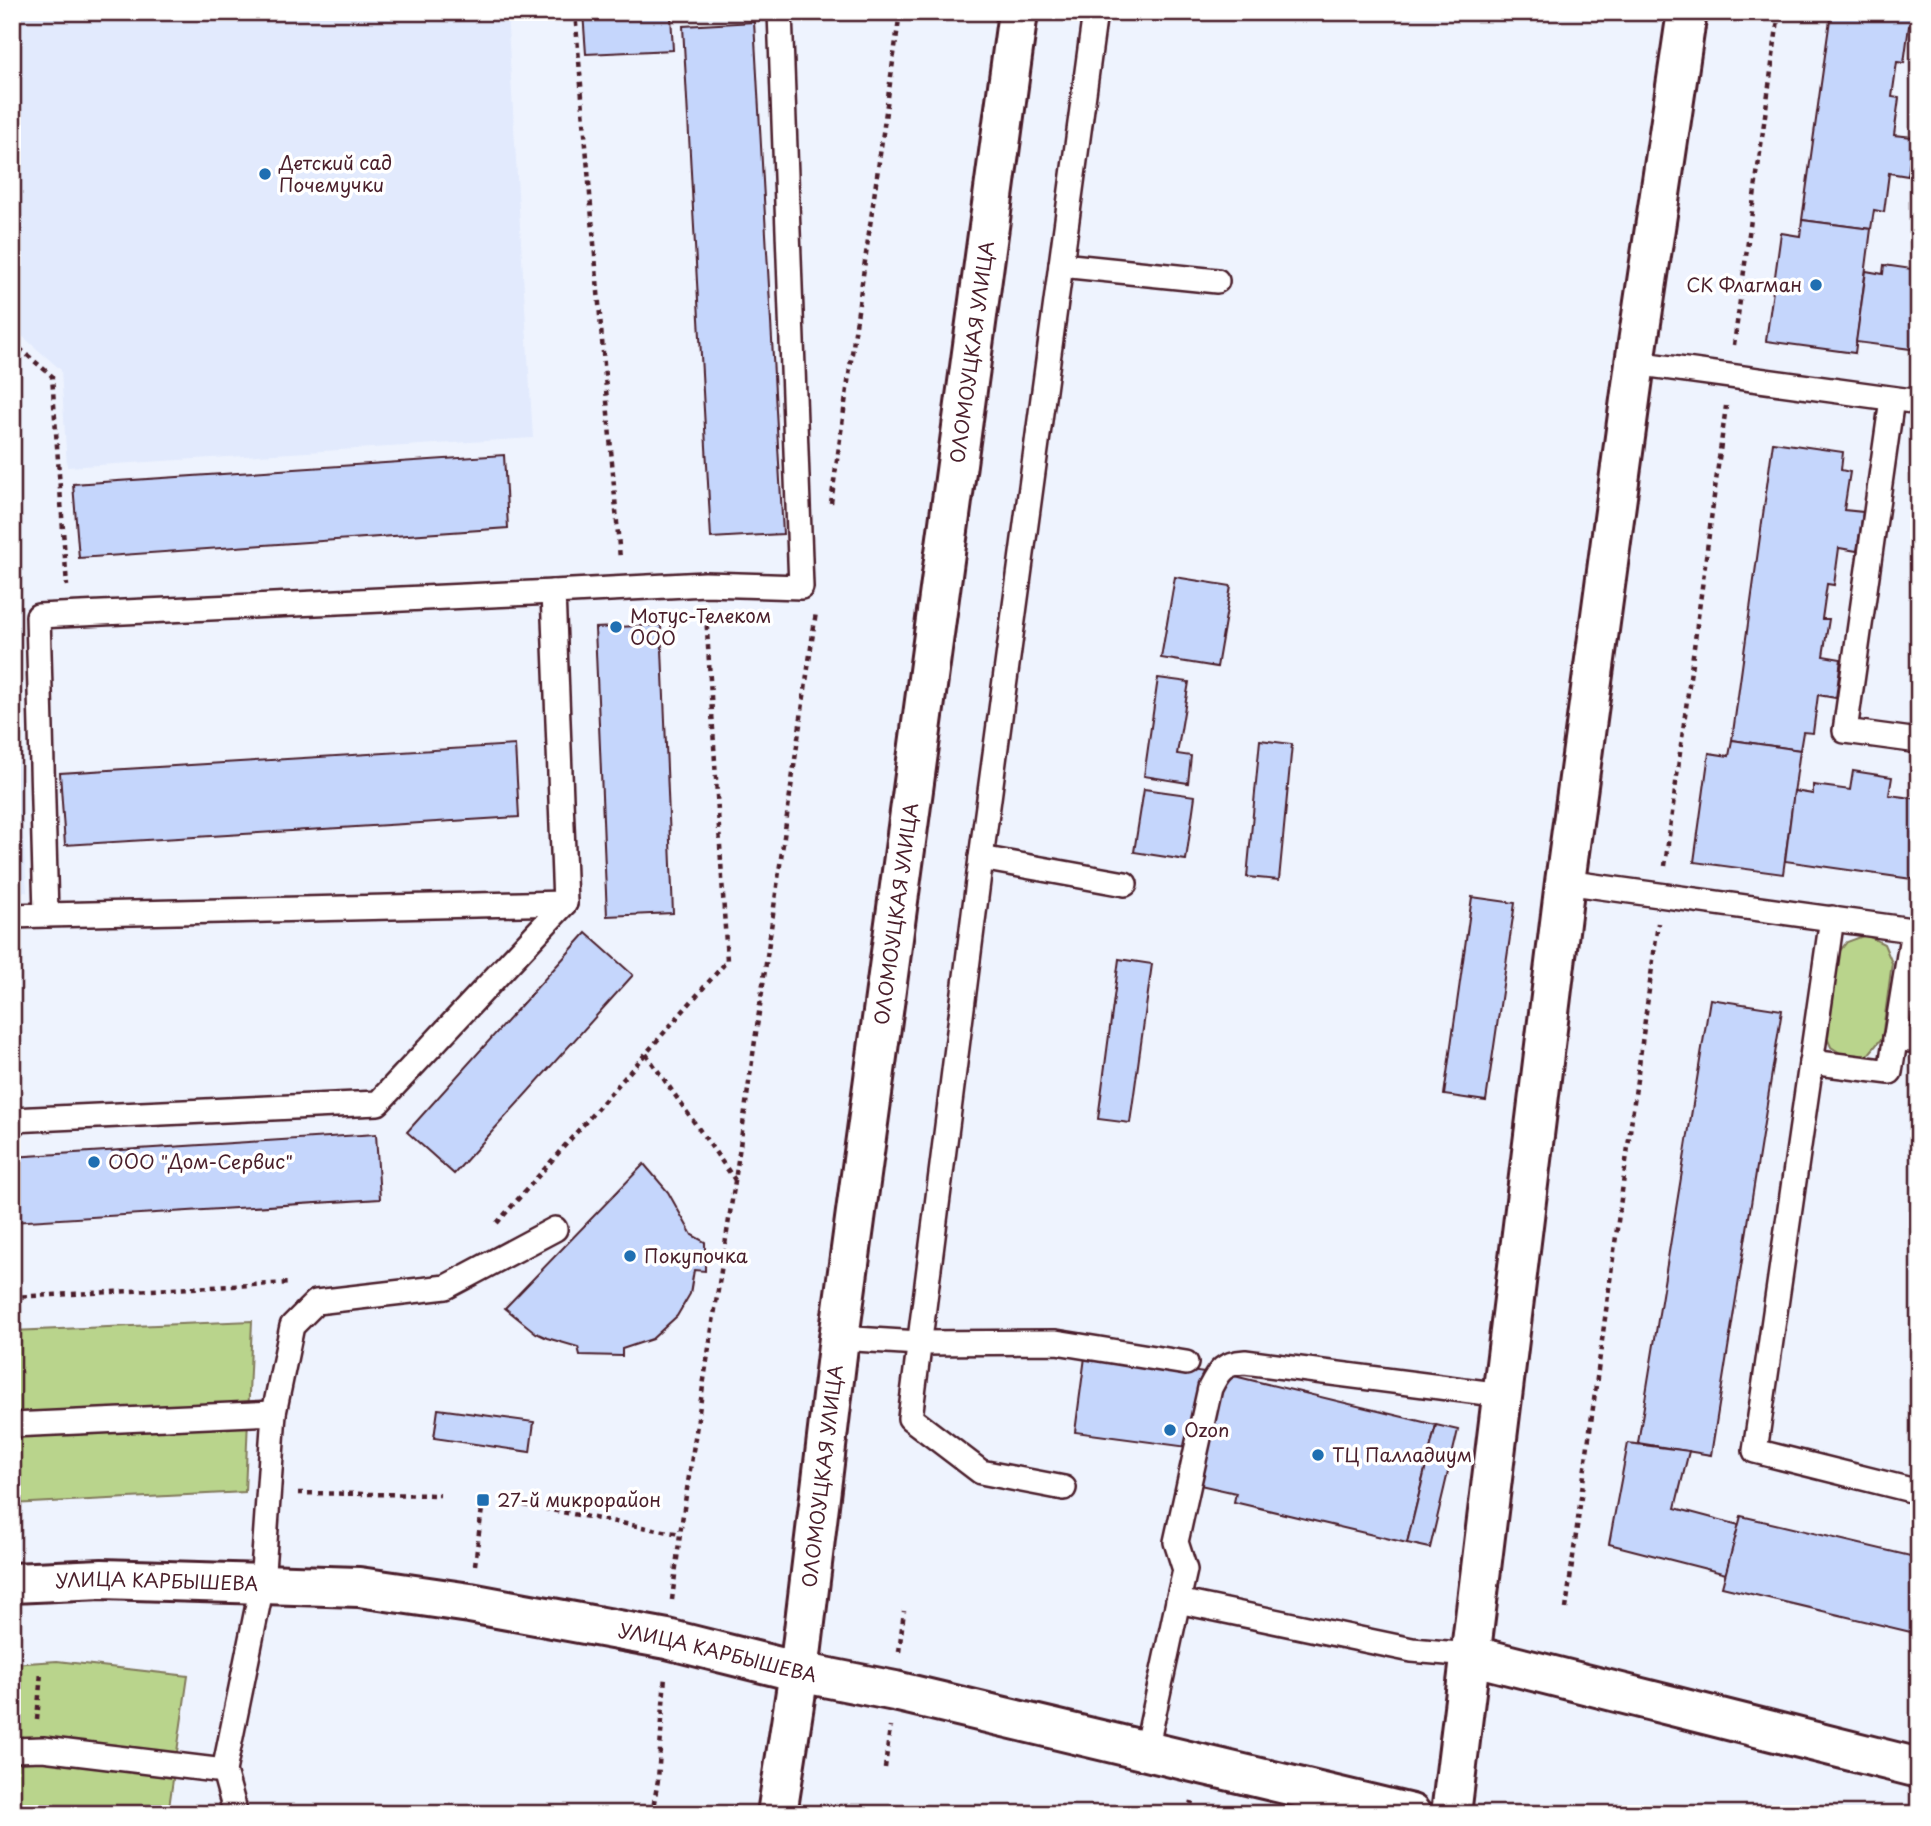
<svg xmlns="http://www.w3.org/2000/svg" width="1931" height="1826" font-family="'Playpen Sans',sans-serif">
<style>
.built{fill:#e2eafd}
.green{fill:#b9d48c;stroke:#827a5c;stroke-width:2}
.building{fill:#c5d6fc;stroke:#4a1f2b;stroke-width:2}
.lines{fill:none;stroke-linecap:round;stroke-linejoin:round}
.service-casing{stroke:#4a1f2b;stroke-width:28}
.minor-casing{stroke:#4a1f2b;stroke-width:44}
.tertiary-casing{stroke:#4a1f2b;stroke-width:44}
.path{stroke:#4a1f2b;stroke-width:4.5;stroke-dasharray:5 5;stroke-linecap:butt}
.service{stroke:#fff;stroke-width:23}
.minor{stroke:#fff;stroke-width:38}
.tertiary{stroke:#fff;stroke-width:38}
.poi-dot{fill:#1f6fb2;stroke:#fff;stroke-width:2.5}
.labels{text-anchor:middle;stroke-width:7;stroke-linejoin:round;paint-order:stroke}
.poi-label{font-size:19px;fill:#4a1f2b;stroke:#fff;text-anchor:start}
.street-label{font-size:19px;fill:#4a1f2b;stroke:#fff}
</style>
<rect width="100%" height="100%" fill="#eef3fe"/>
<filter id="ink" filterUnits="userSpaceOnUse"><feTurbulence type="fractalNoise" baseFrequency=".0143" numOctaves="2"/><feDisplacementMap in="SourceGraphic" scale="14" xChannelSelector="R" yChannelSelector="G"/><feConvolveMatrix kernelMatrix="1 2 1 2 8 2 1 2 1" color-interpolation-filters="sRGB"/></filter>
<g filter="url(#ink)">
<!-- built -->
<g class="built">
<polygon points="19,12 507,12 533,438 67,467 61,370 12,327 12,21"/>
<polygon points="12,670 27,892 12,892"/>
</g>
<!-- green -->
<g class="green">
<polygon points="1866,935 1884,944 1892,963 1882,1038 1868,1055 1848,1058 1831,1047 1824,1031 1835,957 1847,942"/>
<polygon points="252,1321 245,1492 12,1504 12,1331"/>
<polygon points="57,1661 188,1676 168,1814 12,1814 12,1664"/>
</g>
<!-- building -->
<g class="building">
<polygon points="583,12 705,12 705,13 671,15 673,50 586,54"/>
<polygon points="1831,12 1919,12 1919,27 1909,26 1904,63 1897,62 1892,97 1899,98 1894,135 1913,137 1908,176 1889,173 1884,212 1874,210 1871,229 1802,220"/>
<polygon points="754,22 783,534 711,538 683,26"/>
<polygon points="1802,220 1871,229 1855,353 1766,341 1781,233 1800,236"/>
<polygon points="1884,265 1919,270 1919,350 1856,342 1866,271 1883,274"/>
<polygon points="1773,442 1843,452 1841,470 1850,472 1844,510 1863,512 1857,551 1839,548 1834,585 1827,584 1822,619 1829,619 1823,656 1841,659 1836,698 1818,695 1813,733 1803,732 1800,750 1732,740"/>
<polygon points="504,455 508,528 79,558 73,484"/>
<polygon points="1175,577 1231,586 1217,667 1161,658"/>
<polygon points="661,625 673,913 607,916 595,628"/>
<polygon points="1158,678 1189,682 1177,754 1191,756 1188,783 1144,776"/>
<polygon points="1260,740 1292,744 1279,880 1247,877"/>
<polygon points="1732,740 1800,750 1783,874 1694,862 1709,753 1729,756"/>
<polygon points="515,745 519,817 65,845 60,773"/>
<polygon points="1853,771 1892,777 1889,795 1919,799 1919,880 1785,861 1794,791 1813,794 1813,785 1850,790"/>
<polygon points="1144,789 1195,796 1186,860 1134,852"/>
<polygon points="1472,897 1515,903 1486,1101 1444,1095"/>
<polygon points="586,933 633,975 454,1174 407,1132"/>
<polygon points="1119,959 1152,964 1130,1123 1098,1119"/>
<polygon points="1710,999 1782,1010 1711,1455 1638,1443"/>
<polygon points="376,1134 380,1199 12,1222 12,1157"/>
<polygon points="644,1164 668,1192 692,1235 705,1242 705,1271 694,1270 690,1294 677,1316 652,1339 622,1349 622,1356 580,1355 578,1347 547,1338 536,1333 505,1308"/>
<polygon points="1085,1357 1205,1373 1195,1448 1075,1432"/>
<polygon points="1226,1374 1436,1425 1407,1543 1234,1502 1236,1493 1200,1485"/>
<polygon points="438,1409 534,1422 530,1452 434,1438"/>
<polygon points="1436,1425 1458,1430 1430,1548 1407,1543"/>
<polygon points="1628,1443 1689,1451 1675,1508 1739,1525 1726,1574 1609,1544"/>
<polygon points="1741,1516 1919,1558 1919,1634 1722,1587"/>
</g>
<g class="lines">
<!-- service casing -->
<g class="service-casing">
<g id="service">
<polyline points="1061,265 1217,281"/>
<polyline points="1635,363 1919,402"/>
<polyline points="1892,399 1845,731 1919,741"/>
<polyline points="981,858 1125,884"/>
<polyline points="1565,882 1919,931"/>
<polyline points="46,915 565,903"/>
<polyline points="12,916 46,915 38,616 553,592"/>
<polyline points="1832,918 1755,1451 1919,1492"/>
<polyline points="1895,1038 1919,1041"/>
<polyline points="1811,1062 1890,1072 1913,930"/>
<polyline points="12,1120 378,1103 565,903 553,592 705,584 801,587 780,12"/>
<polyline points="839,1338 919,1343 1056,1342 1186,1363"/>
<polyline points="274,1413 292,1326 316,1302 446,1287 555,1229"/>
<polyline points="12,1425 274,1413 262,1585 224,1771 234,1807 233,1814"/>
<polyline points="1064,1488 981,1472 910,1418 981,858 1095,12"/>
<path d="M1178,1601L1185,1570L1176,1542L1210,1388C1219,1370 1224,1363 1245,1362L1502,1395"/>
<polyline points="12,1750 43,1749 224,1771"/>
<polyline points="1146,1750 1178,1601 1412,1650 1470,1655"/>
</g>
</g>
<!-- minor casing -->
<g class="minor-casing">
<g id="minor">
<polyline points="1470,1655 1919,1768"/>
<polyline points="1451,1814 1565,882 1635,363 1687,12"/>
</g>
</g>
<!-- tertiary casing -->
<g class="tertiary-casing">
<g id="tertiary">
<path id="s1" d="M12,1583L102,1579L359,1587L470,1603L667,1639L799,1672L895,1691L1411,1814"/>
<path id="s2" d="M777,1814L799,1672L839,1338L1018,12"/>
</g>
</g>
<!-- path -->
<g class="path">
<polyline points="575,12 620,559"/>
<polyline points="12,342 52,376 67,586"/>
<polyline points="1734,345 1779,12"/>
<polyline points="831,503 900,12"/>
<polyline points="1665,866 1726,406"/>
<polyline points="646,1054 735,1180"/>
<polyline points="497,1223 727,961 706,613"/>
<polyline points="12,1297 291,1283"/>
<polyline points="298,1493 440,1495"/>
<polyline points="524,1505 680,1534"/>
<polyline points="475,1565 483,1500"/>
<polyline points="672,1600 680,1534 735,1181 816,612"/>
<polyline points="1566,1609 1658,923"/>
<polyline points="899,1652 904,1611"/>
<polyline points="37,1720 41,1672"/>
<polyline points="885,1768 890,1727"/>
<polyline points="652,1814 658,1780 665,1675"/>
<polyline points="1189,1814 1192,1801"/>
</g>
<!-- service -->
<use href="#service" class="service"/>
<!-- minor -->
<use href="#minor" class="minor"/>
<!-- tertiary -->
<use href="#tertiary" class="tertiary"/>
</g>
</g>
<!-- markers -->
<g class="poi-dot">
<circle cx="265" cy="174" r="7"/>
<circle cx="1816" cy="285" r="7"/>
<circle cx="616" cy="627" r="7"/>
<circle cx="94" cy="1162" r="7"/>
<circle cx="630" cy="1256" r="7"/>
<circle cx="1170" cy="1430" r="7"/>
<circle cx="1318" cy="1455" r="7"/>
<rect x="476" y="1493" width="14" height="14" rx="3.5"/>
</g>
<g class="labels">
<!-- poi labels -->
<g class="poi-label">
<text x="279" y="170">Детский сад<tspan x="279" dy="22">Почемучки</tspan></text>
<text x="1802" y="292" text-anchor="end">СК Флагман</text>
<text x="630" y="623">Мотус-Телеком<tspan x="630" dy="22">ООО</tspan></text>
<text x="108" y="1169">ООО "Дом-Сервис"</text>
<text x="644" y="1263">Покупочка</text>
<text x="1184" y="1437">Ozon</text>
<text x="1332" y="1462">ТЦ Палладиум</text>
<text x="497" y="1507">27-й микрорайон</text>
</g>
<!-- street labels -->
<g class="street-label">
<text dy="7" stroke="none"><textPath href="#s2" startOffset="1475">ОЛОМОУЦКАЯ УЛИЦА</textPath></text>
<text dy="7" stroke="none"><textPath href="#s2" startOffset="908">ОЛОМОУЦКАЯ УЛИЦА</textPath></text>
<text dy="7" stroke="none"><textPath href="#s2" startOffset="341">ОЛОМОУЦКАЯ УЛИЦА</textPath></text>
<text dy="7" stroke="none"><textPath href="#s1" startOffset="145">УЛИЦА КАРБЫШЕВА</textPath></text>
<text dy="7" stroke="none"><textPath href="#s1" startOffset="712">УЛИЦА КАРБЫШЕВА</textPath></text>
</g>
</g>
<!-- margin -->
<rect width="1931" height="1826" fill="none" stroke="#fff" stroke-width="42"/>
<rect x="21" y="21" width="1889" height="1784" fill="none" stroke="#4a1f2b" stroke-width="2.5" filter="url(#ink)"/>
</svg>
